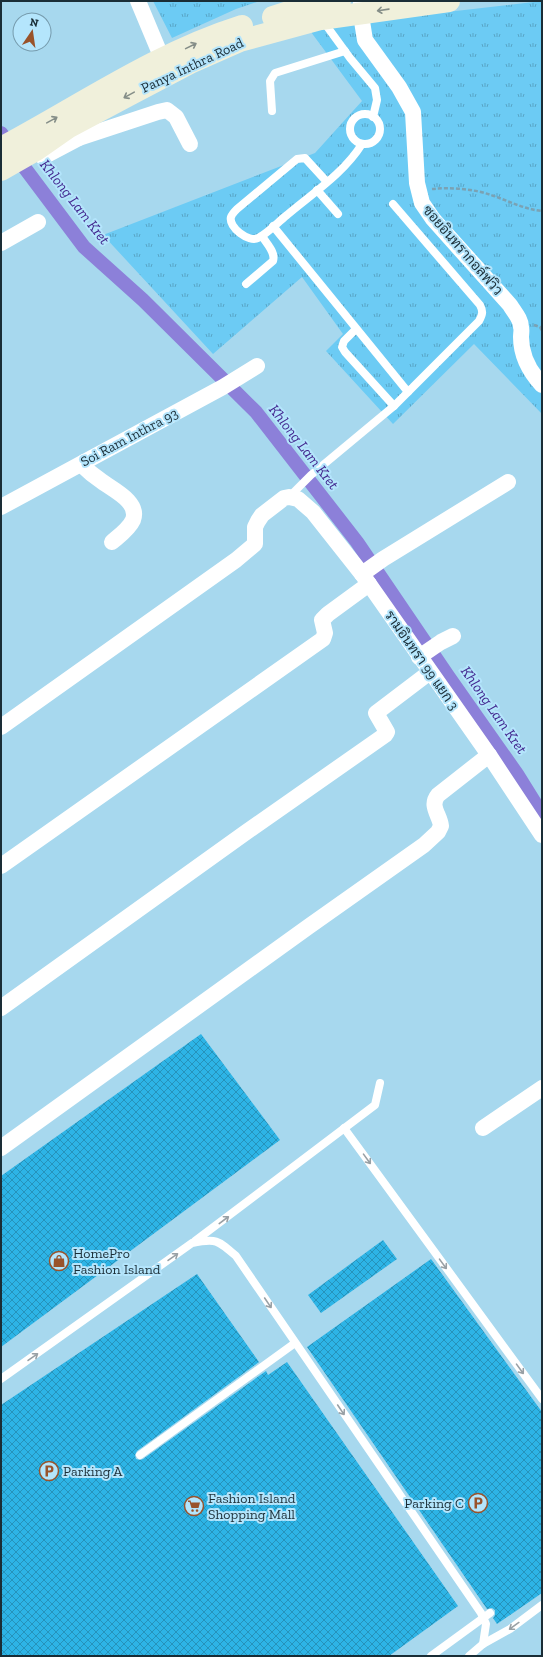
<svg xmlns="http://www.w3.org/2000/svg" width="543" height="1657" font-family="'Zilla Slab',Sarabun,serif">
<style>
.grass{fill:url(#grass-tufts)}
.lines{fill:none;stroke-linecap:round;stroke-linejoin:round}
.canal{stroke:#8c80d9;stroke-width:14}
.building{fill:url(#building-cross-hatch)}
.path{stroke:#7aa2b4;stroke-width:2.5;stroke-dasharray:4 2;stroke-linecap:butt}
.lane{stroke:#fff;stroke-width:8}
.street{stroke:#fff;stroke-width:16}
.secondary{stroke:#f0f0db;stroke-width:22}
.oneway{stroke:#858e88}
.oneway2{stroke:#98a0a5}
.labels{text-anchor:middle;stroke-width:4;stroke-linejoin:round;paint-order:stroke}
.street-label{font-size:14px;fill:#1a2d36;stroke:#b4e5fc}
.poi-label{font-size:14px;fill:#1a2d36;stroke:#b4e5fc;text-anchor:start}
.water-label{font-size:15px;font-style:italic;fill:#42268e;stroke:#b4e5fc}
</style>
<defs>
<pattern id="grass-tufts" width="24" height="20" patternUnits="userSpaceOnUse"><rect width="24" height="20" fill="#6ccbf4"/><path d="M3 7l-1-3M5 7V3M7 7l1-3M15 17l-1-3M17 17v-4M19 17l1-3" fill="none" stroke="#58a5c6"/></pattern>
<pattern id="building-cross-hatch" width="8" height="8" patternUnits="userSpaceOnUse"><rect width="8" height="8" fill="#2db4e6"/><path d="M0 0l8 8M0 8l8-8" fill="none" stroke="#2693bb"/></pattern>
</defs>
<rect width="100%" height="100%" fill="#a7d8ee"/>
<!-- grass -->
<g class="grass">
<polygon points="153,1 260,1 236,9 172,38"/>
<polygon points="542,1 542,414 474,344 393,424 326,351 343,334 302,277 213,354 103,235 315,153 362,101 308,28"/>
</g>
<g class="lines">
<!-- canal -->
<polyline class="canal" points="1,133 21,163 84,247 143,300 256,412 357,542 448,676 517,774 542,814"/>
</g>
<!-- building -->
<g class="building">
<polygon points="201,1034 280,1140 1,1347 1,1176"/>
<polygon points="383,1240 397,1259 321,1313 308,1295"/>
<polygon points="431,1259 542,1412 542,1593 497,1624 493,1618 495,1615 495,1610 492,1608 487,1609 307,1347"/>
<polygon points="197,1274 259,1362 137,1451 135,1455 136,1459 140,1460 143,1459 266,1371 268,1375 287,1362 458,1606 389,1656 1,1656 1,1405"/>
</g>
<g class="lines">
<!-- path -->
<g class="path">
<path d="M432,189C450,187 474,189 491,195C509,201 523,209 542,211"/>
<polyline points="534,325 540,327 542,331"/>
</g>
<!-- lane -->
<g class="lane">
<polyline points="323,21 350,58 375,88 377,100 373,117"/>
<polyline points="272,111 270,81 275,73 345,51"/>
<circle cx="365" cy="129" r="15"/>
<path d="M327,182L305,158L297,159L237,209C235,211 232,214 231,217C228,227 249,243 258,238C268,233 278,222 287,215C313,193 344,173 362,144"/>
<polyline points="317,190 338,214"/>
<polyline points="273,226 408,392"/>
<path d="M246,284L273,261C276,252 266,243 262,236"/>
<polyline points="356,329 344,341 342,347 345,352 394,406"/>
<path d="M289,497L311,475L394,406L479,321C483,314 483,311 480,305L393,204"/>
<polyline points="344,1128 542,1399"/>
<polyline points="195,1241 375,1105 380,1083"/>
<path d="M1,1379L192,1243C216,1238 218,1240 236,1256L481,1613L486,1624L483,1644"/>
<polyline points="140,1455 295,1343"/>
<polyline points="431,1656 490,1613"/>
<polyline points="469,1656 483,1644 510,1629 542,1605"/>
</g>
<!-- street -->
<g class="street">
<polyline points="138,1 166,68"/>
<path d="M361,1V15L365,40L399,87L413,112L417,183L422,203L433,219L510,305C514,312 521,319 521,327C522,330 521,334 521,337C521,355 530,372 542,385"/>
<polyline points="69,127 79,138 158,112 167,110 176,117 190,144"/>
<polyline points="43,157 79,138"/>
<polyline points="1,243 38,222"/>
<path d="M84,462L83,466C88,471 94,476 100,480C111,489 140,501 133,520C129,529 119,536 112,542"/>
<polyline points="1,507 223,387 257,366"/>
<polyline points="362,574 383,559 508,482"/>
<polyline points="419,657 441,642 453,636"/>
<polyline points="1,727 236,560 255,544 255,527 258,521 262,515 284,498 289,497 298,499 313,512 362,574 489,755 542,835"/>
<polyline points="1,866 323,639 325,633 322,620 328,614 369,584"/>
<polyline points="1,1008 245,833 385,735 387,732 376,713 430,672"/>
<polyline points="483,1128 542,1088"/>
<path d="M1,1148L308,927L424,845L438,832L441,826C440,815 429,806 438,795L489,755"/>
</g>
<!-- secondary -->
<g class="secondary">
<polyline points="273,17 310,5 340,1"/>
<path d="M1,148C80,106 156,53 242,26"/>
<polyline points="1,170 36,150 69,127 131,94 190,63 240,41 321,19 449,1"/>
</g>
</g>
<!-- one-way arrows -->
<defs><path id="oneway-shaft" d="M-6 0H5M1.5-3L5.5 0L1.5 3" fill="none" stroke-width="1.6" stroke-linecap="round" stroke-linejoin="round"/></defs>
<g class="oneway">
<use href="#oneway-shaft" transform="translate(383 10) rotate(172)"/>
<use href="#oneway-shaft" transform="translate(191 46) rotate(-26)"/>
<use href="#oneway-shaft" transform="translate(129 95) rotate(151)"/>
<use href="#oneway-shaft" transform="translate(52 120) rotate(-29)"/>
</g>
<g class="oneway2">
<use href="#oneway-shaft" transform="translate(367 1159) rotate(54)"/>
<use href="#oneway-shaft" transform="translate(224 1220) rotate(-37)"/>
<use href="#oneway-shaft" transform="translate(173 1257) rotate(-35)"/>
<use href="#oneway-shaft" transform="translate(443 1264) rotate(54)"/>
<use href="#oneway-shaft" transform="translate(268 1303) rotate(56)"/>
<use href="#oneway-shaft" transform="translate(33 1357) rotate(-35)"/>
<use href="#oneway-shaft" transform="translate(520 1369) rotate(54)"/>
<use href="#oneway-shaft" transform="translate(341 1410) rotate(56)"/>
<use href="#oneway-shaft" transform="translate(514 1626) rotate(144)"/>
</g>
<!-- icons -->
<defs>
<g id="shop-ring" transform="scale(1)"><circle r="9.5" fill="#b4e5fc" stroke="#99532b" stroke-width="1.5"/><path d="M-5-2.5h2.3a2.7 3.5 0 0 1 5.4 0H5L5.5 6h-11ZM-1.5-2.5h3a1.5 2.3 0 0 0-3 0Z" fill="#99532b"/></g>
<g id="parking-ring" transform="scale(1)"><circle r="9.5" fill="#b4e5fc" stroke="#99532b" stroke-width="1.5"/><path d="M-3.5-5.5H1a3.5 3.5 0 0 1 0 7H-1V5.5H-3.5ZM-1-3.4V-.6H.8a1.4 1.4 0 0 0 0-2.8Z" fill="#99532b"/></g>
<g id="supermarket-ring" transform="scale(1)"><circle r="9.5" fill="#b4e5fc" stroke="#99532b" stroke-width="1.5"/><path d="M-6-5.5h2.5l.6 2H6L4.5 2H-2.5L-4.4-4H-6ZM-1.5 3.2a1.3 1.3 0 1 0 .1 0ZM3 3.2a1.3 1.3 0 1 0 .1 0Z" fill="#99532b"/></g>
</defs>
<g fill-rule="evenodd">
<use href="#shop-ring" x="59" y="1261"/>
<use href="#parking-ring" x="49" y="1471"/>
<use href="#parking-ring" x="478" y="1503"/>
<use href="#supermarket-ring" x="194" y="1506"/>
</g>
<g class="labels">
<!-- street labels -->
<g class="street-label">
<text transform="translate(192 65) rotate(-25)" y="5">Panya Inthra Road</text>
<text transform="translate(463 250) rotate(49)" y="5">ซอยอินทรากอล์ฟวิว</text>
<text transform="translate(129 437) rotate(-28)" y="5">Soi Ram Inthra 93</text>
<text transform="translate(422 660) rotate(55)" y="5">รามอินทรา 99 แยก 3</text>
</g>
<!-- poi labels -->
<g class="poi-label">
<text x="73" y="1258">HomePro<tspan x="73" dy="16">Fashion Island</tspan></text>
<text x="63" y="1476">Parking A</text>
<text x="208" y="1503">Fashion Island<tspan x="208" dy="16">Shopping Mall</tspan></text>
<text x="464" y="1508" text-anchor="end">Parking C</text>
</g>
<!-- water labels -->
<g class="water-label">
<text transform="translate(75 202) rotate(52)" y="5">Khlong Lam Kret</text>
<text transform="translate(304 447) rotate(52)" y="5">Khlong Lam Kret</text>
<text transform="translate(494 710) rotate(55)" y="5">Khlong Lam Kret</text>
</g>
</g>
<!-- border -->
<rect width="543" height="1657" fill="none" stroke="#1a2d36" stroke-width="4"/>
<!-- north arrow -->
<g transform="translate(32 32) rotate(13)"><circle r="19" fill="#b4e5fc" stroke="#769bad"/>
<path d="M0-3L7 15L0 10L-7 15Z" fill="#99532b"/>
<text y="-6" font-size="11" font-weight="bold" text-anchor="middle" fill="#1a2d36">N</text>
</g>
</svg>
